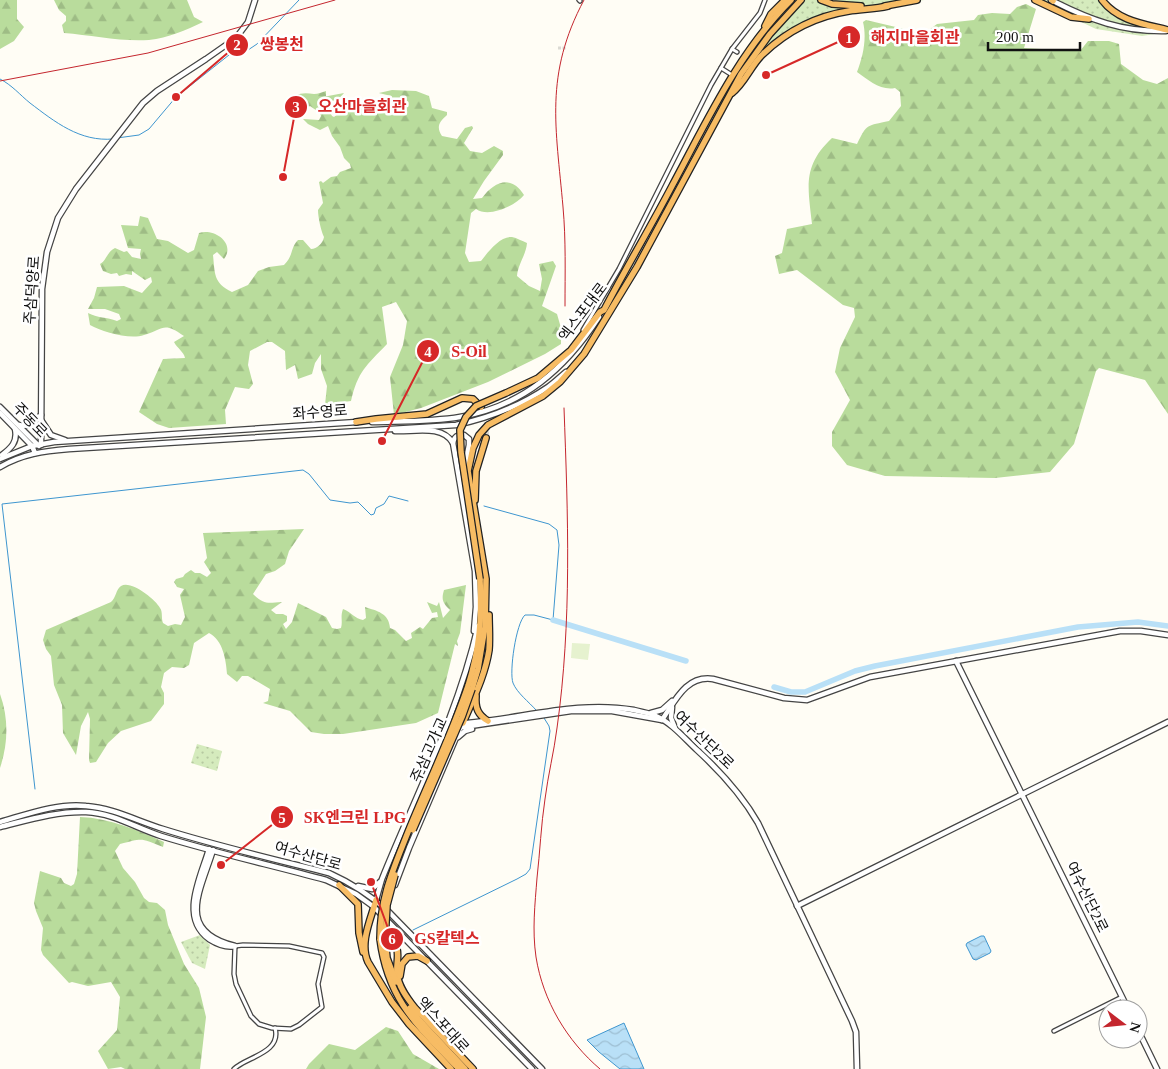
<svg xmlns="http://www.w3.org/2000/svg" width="1168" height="1069" font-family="'Times New Roman','Noto Sans KR',serif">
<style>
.green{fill:url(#green-dots)}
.forest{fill:url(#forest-firs)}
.pitch{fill:#e6f2cf}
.water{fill:url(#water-waves);stroke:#3f96cf}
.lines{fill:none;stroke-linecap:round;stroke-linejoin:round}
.stream{stroke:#3f96cf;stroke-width:1}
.river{stroke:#b9e0f7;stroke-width:5.5}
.minor-tunnel{stroke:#dbdad3;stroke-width:3;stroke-dasharray:3 1.5;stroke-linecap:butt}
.trunk-tunnel{stroke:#dbdad3;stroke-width:5.5;stroke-dasharray:5.5 3;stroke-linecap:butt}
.minor-casing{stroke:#444;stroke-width:5.5}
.tertiary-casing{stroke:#444;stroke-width:7}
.trunk-casing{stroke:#222;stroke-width:8}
.minor{stroke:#fff;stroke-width:3}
.tertiary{stroke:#fff;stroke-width:4.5}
.trunk{stroke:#f7bc64;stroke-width:5.5}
.rail{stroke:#c4262e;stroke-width:1}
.trunk-bridge-casing{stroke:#222;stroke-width:8;stroke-linecap:butt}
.trunk-bridge{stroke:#f7bc64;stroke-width:5.5}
.labels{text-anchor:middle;stroke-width:5;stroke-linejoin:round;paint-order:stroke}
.street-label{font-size:15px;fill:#111;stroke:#fff}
.leader{fill:none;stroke:#d62828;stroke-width:2}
.callout-dot{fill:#d62828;stroke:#fff;stroke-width:2}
.mark-label{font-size:15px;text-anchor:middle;font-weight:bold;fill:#fff}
.callout-label{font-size:16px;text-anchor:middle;font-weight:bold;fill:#d62828;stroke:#fff;stroke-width:5;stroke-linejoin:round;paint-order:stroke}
</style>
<defs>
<pattern id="green-dots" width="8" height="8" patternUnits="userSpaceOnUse" patternTransform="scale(1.25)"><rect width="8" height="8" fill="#d5ebbd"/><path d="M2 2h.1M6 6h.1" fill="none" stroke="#b6c8a1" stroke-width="1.8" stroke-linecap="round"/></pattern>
<pattern id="forest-firs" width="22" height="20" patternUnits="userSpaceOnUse" patternTransform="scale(1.25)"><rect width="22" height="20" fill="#b9dc9c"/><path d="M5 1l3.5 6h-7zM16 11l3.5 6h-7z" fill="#9ebc85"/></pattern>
<pattern id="water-waves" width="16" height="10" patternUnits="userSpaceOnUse" patternTransform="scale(1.25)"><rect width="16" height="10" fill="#b9e0f7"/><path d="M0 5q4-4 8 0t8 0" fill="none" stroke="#9ebfd3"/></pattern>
</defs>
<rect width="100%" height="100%" fill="#fffdf5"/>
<!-- green -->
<g class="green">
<polygon points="785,0 924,0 879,8 858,10 806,24 761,56 751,48"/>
<polygon points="1035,0 1102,0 1112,10 1168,32 1142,36 1096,29"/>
<polygon points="197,744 222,751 217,771 191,763"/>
<polygon points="200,935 210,945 205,969 192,963 181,942"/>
</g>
<!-- forest -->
<g class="forest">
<polygon points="0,0 17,0 17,19 24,27 14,41 0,49"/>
<path d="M54,0H187L194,17L203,22C186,30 168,38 149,40C121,42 91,35 64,33L62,25L66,21V16L59,10Z"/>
<path d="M1026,4L1036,9L1024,48L1076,51H1080L1088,41H1109L1119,44L1121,64L1143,80L1157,84L1168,78V414L1145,380L1099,368L1096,371L1074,444L1050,472L995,478L885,476L847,465L832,446V432L850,400L835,372L840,348L855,317L854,308L843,305L797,270L779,274L775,256L782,253L787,229L812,224C808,187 802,166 832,138L857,144C867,123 867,126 889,121L901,106L900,92L895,88C881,91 868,80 857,72C863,56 867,39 863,22L866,20L900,28L922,35L937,24L974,20L978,15L992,13L1010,14L1017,7Z"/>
<path d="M392,90L416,91L429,96L432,108L447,112V115C439,122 436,127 442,136L457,139L465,128L472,126L473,128L464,143L470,151L482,153L494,146L503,151V155L484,181L473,199L482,198C494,182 511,174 524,195C515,206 489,218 476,209L471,213L465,253L469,262L481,261C488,252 500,236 512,237C517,238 522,241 527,243C526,255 518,264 517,276L529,286L540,291L542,279L539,264L553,261L556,266L542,306L557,314L561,328V344L545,354L488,382L421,408L394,415L390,377L403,345L407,321L396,302L382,307L387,344C366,366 358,371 351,401L336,403L322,417L324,414L327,386L321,369V354L315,363L312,374L298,379L295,365L286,370L285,351L272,342H267L250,351L248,365L253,384L249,389L235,387L225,410L226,424L169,428L157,424L139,412L163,359L185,358C184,352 177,348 174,342L184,336C163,321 164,329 144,335C130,340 102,332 90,325L88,313C97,318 107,317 117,321L121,319L119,314L105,309H88L94,298L97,287L124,286L142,293L152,282L151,277L145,280L132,271V275L126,274L119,276L117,273L111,274L103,271L100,264C107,260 106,253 115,248L124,252L127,251L132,257L141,259L140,254L141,249L128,248L121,225L138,226L140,216L148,218L157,239L168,241L188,253L194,250L199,233C214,228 236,243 224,259L217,252L213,255C215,273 213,283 232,292L248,285L258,271L269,267L284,265C294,255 290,248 298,240H303L311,249C317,249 323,243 324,237C321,231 318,217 318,210L323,203L319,182L321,181L323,183L331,177L337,176L340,172L351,168L350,164L344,158L340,147L332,136L328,126L320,130L308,124L303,119L319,120L321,116L320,113L310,106L301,111L293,110C290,93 301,92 314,94C318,94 322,92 326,91V96H328L344,93L338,100L330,101L326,104L332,116L334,117L348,106C355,106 362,109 369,107C376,106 387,102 393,99L391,96L379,93Z"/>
<path d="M304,529L289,551L285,564L275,571L266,574L253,594C265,605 267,603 282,602L271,610L276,614H283L287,616V621L283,624L286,629L292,622L298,603L326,617L332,628L337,629L341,628C343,621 340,617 343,609C351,612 355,619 363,620L366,618L365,607C377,611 389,613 390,628L395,630L406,641L412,638L411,633L420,627L423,629L432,618L438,617L437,612L432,613L427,602L437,606L439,602L443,618L450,610C443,603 441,600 444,590L466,585L460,633L457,641L458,646L455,644L438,713L416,723L343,734H324L311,732L290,711L263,703L268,701L270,689L248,676H242L237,682L227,674C226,660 223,640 209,633L194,643L189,665L184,668L172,667L164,673L161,687L164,693V704L151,721L121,731L108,743L96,762L90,763L89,760L90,719L88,712L81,726L76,755L63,733L62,705L54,685L51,656L46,649L43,640L46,630L111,602C116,598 116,589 121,586C131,580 155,599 160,608C163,612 161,618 163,623L168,626L175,624L181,625L185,617L180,595L184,589L177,587L174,582L176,579L183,577L185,574L191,570L195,573H200L207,577L211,573L204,562L207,558L203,533Z"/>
<path d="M0,694C9,719 8,744 0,768Z"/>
<path d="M80,817C110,818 137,830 164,842L163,847C140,838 144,838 120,844L115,851L123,868L135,882L144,898L149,902L157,903L165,910L168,925L184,964L199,988L206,1017L200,1069H125L121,1067L108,1069L98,1051L117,1030L120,997L111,982L88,986L72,982L69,983L43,955L41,950L43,928L36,911L34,903L40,871L61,878L64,883L71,886L74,884L77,874Z"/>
<polygon points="386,1027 398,1031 413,1054 439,1069 306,1069 309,1064 329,1044 355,1050"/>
</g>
<!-- pitch -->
<polygon class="pitch" points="572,643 590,644 588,660 571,658"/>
<!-- water -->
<g class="water">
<polygon points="981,936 984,936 991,951 990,953 976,960 973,959 966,945 967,943"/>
<polygon points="624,1023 644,1069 620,1069 599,1052 587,1040"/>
</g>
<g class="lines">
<!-- stream -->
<g class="stream">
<path d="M0,79C12,85 20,95 30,103C55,122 80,142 113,139"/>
<polyline points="117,138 139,135 149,129 176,97 234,51 248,50 257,44 299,0"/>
<path d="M484,506L549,524L557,530L559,545L553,620L534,615H525C516,623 509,672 513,683C517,693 529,702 536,710"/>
<polyline points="35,789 2,504 303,470 309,474 330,500 350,503 358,502 371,515 374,514 376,508 384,504 389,496 408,501"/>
<polyline points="413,930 517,879 526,874 530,869 550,731 549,726 544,718"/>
</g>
<!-- river -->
<g class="river">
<polyline points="553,620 686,661"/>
<polyline points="774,687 791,692 805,692 855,671 875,666 1078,627 1138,622 1168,626"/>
</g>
<!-- minor-tunnel -->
<polyline class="minor-tunnel" points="558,48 567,48"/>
<!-- trunk-tunnel -->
<polyline class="trunk-tunnel" points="481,407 487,420 486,438"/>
<!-- minor casing -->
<g class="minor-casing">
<g id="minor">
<polyline points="579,0 580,1"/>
<polyline points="732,49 737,52"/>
<polyline points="721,68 732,75"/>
<polyline points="583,330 619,269 711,85 732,49 760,13 765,0"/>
<polygon points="243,945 289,946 322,953 324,957 318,984 322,1007 299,1025 291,1029 272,1028 259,1024 251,1016 236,984 234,974 235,946"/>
<polyline points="1054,1031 1122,997"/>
<path d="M234,1069C246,1057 282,1053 275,1028"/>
</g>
</g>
<!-- tertiary casing -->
<g class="tertiary-casing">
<g id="tertiary">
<path d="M1051,0C1090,20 1122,32 1166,31"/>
<polyline points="0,407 39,446"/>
<polyline points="0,413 32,446 35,453"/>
<polyline points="41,420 51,435 65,440"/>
<path d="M372,422C401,421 431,422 460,417C523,406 565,369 599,317"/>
<path d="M19,425C29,428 34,422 41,415"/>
<path d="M395,431C414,432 442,424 453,443L475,571L476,607L474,631"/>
<path d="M453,443C454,437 458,434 464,435L469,439V445L465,466"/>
<polyline points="41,445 42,289 47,252 58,218 76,189 143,103 157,91 206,59 236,38 248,22 255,0"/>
<path d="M2,455C11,448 18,442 15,429"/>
<polyline points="0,459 32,446 54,442 357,422"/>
<path d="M0,467C22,454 44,451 69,449L456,425C489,418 520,406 548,387C554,383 560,377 566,372"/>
<polyline points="956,661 1128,1009"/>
<polyline points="672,707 671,718 675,728"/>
<polyline points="651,713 662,710 672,701"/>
<path d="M662,720C675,701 686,675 713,679L784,698L807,700L870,677L1120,631H1141L1168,635"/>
<path d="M448,724C511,723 571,699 634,710C641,712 650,713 656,716C672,723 685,739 697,750C721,772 742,795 758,823L852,1021L856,1032L857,1069"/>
<polyline points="457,728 571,711 612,711 662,720"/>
<polyline points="458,737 465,731 472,729"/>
<path d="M0,822C28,814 57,803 86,806C113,808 137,821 163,829C217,846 273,859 329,873C351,883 370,895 388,911L542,1069"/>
<path d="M0,827C28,820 57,811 86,812C113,813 136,828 161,836C216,853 271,865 326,880L356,894L374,907L532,1069"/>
<path d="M209,849C201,877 179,917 209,939C217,944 226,948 235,946C175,931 200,892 213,850"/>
<polyline points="395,885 409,848 461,726"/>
<polyline points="358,886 372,889 380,882"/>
<path d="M376,900L382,879C416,795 458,714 478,626"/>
<polyline points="797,906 1168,722"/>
<polyline points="1138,1030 1157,1069"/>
</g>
</g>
<!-- trunk casing -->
<g class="trunk-casing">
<g id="trunk">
<polyline points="821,0 832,4 861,6"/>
<polyline points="1035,0 1071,17 1089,19"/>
<polyline points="1052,0 1053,1"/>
<path d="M1102,0C1118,21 1144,24 1168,30"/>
<polyline points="885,6 917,0"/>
<polyline points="765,26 771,14 785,0"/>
<path d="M732,93C745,83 751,65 763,54C787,31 817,16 849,11C862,9 875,9 888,6"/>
<path d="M506,393L538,378L571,350L600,312L604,310C626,268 650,228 672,186C707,121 738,53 791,0"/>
<polyline points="356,422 376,419 427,414 462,398 473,399 481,407"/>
<polyline points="475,500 476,471 486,438"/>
<path d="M468,686C480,648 482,618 480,579"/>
<polyline points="472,689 478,669 485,627 486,579 468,471 473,448 479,435 488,425 543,396 560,382 584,354 637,267 741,74 770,34 801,0"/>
<path d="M476,696C475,708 478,715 488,721"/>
<path d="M463,723C473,699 485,676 489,650C490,638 489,626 489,615"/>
<polyline points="339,885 358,904 359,933 363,952"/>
<path d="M376,900C371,919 359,943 368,962L392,1002L409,1024L451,1069"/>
<path d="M387,927C387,936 395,940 397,949C399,957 396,965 397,973C398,986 407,998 415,1008L473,1069"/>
<path d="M380,939C388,1001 418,1026 459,1069"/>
<polyline points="385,939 387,958 396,982"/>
<polyline points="400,976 402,964 408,957 418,956 427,961"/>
<polyline points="410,1008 420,1021 465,1069"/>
</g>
</g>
<!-- minor -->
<use href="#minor" class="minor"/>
<!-- tertiary -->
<use href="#tertiary" class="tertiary"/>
<!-- trunk -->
<use href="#trunk" class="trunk"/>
<!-- rail -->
<g class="rail">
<polyline points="0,81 148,53 335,0"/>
<path d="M565,306C565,273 566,240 563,207C556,127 544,75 584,0"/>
<path d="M564,408C568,515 572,622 557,728C554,752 548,775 545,799C541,825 540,852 537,878C535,904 532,930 536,957C543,1001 567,1041 600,1069"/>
</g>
<!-- trunk-bridge casing -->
<g class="trunk-bridge-casing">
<g id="trunk-bridge">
<polyline points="480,579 461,452 460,430 466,417 476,406 506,393"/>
<polyline points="413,830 462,717 472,689"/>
<path d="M380,939C380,897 393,870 408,832C428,783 451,736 468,686"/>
<polyline points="385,939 387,905 395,875"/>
</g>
</g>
<!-- trunk-bridge -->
<use href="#trunk-bridge" class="trunk-bridge"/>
</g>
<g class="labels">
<!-- street labels -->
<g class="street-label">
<text transform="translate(32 290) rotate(-86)" y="5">주삼덕양로</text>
<text transform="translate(583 312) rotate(-53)" y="5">엑스포대로</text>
<text transform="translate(320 412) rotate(-4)" y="5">좌수영로</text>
<text transform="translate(30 420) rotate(46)" y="5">주동로</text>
<text transform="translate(704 740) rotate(44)" y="5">여수산단2로</text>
<text transform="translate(429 750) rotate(-66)" y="5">주삼고가교</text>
<text transform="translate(308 856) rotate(16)" y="5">여수산단로</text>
<text transform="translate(1087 897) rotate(64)" y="5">여수산단2로</text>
<text transform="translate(443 1025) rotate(48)" y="5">엑스포대로</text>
</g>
</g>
<!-- callouts -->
<path class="leader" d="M766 75L849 37M176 97L237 45M283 177L296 107M382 441L428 351M221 865L282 817M371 882L392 939"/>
<g class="callout-dot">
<circle cx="766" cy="75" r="5"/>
<circle cx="176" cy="97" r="5"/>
<circle cx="283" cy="177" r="5"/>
<circle cx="382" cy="441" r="5"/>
<circle cx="221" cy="865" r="5"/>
<circle cx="371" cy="882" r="5"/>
<circle cx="849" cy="37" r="12"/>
<circle cx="237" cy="45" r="12"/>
<circle cx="296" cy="107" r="12"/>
<circle cx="428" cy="351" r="12"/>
<circle cx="282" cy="817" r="12"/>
<circle cx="392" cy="939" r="12"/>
</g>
<g class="mark-label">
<text x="849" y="43">1</text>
<text x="237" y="50">2</text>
<text x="296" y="112">3</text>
<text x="428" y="357">4</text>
<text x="282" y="823">5</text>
<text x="392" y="944">6</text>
</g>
<g class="callout-label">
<text x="915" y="43">해지마을회관</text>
<text x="282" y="50">쌍봉천</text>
<text x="362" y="112">오산마을회관</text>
<text x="469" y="357">S-Oil</text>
<text x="355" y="823">SK엔크린 LPG</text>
<text x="447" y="944">GS칼텍스</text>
</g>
<!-- north arrow -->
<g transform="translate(1123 1024) rotate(106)"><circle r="24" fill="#ffffff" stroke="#a0a0a0"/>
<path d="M0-4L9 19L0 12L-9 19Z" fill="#c4262e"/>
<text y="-8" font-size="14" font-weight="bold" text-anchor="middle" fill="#111111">N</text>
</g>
<!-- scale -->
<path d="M988 42v8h92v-8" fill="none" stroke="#111111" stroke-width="2.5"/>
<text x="996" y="42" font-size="15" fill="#111111" stroke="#ffffff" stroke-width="4" paint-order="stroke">200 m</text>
</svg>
